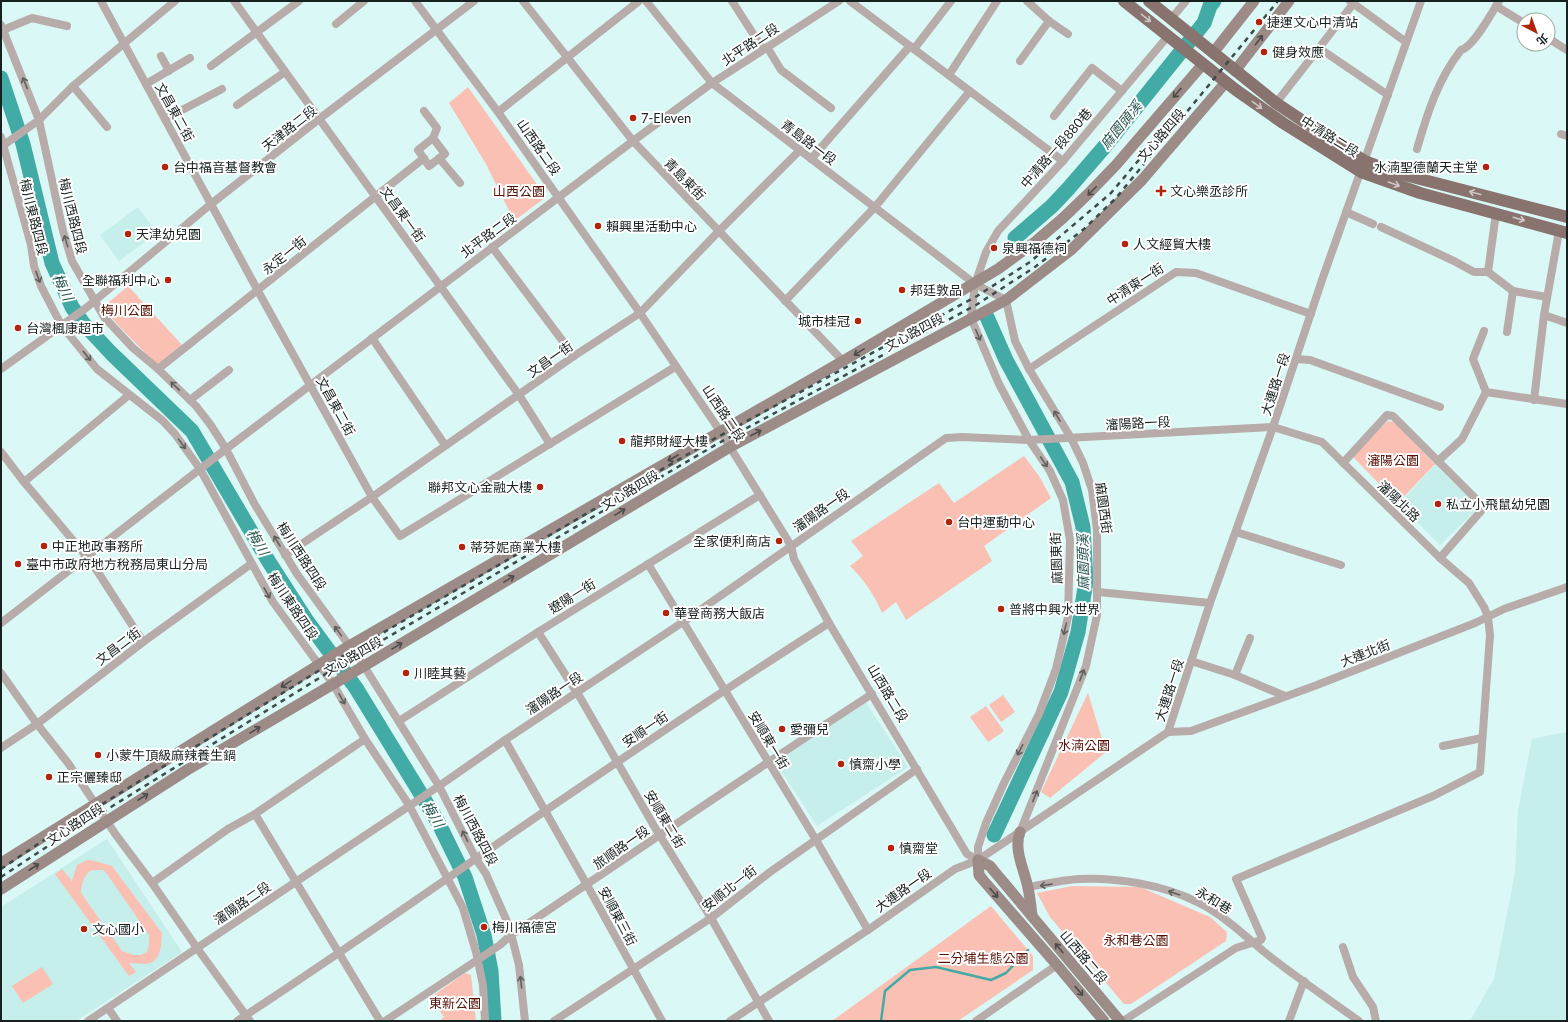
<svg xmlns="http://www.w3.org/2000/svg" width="1568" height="1022" font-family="Lato,'Noto Sans TC',sans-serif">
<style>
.built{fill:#c6eeea}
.green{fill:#fac0b4;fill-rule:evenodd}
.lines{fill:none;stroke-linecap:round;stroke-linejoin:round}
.stream{stroke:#42aba5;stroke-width:2.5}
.river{stroke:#42aba5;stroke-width:15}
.street{stroke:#b8acaa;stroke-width:8}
.secondary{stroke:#9c8b87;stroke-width:11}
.primary{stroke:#88736f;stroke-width:12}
.rail{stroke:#3d4b4a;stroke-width:2.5;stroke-dasharray:5 5;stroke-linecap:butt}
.oneway{stroke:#cfc7c5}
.oneway2{stroke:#4c4b49}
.oneway3{stroke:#5f605e}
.poi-dot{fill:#b1230b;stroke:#fff;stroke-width:1.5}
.labels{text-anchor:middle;stroke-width:4;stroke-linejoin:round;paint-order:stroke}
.poi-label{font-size:13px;fill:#162120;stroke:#fff;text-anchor:start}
.street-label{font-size:13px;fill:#162120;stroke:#fff}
.park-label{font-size:13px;fill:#571308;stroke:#fff}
.water-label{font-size:14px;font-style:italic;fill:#255350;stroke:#fff}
</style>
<rect width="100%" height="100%" fill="#daf8f5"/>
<!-- built -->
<g class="built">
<polygon points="138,207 157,233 119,261 100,235"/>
<polygon points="1435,465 1477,505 1476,510 1440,545 1399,504"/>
<polygon points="865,701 908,767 817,826 774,760"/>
<polygon points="1567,732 1567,1021 1470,1021 1494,979 1515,873 1518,811 1532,739"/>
<polygon points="107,839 182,952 76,1021 1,1021 1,907"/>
</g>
<!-- green -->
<g class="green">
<polygon points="468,87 546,197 514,221 486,164 449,103"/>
<polygon points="128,286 183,346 158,366 116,323 103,307"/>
<polygon points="1388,421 1394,422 1435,464 1398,503 1354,458 1353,454"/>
<path d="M1024,456L1039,476L1051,498L984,546L992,561L906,620L896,602L882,613C874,594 864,580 850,566L863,556L851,541L939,483L954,503Z"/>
<polygon points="1088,693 1106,752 1050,798 1041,792"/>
<polygon points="1003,695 1015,712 1001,722 989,705"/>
<polygon points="986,706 1004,731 988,742 970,717"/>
<path d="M87,860L95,861L112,866L162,933L161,947L158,956L153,962L146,964L129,963L136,972L129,976L55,874L62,869L72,881L77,865ZM97,870H103L107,874L149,935V945L147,952L141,955H134L122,951L81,893C81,886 84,875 90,871C92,870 95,870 97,870Z"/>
<polygon points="1072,886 1140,887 1210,917 1227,932 1226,941 1131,1004 1124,1004 1050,917 1037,893"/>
<polygon points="991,906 1033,956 1033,970 958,1021 832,1021"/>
<polygon points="42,967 53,984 23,1003 12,986"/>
<polygon points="465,973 471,975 476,1021 439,1021 444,1017 430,998"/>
</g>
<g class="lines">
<!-- stream -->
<polyline class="stream" points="881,1021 885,991 910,970 936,967 991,980 1006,973 1028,950"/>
<!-- river -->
<g class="river">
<polyline points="1,78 23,144 52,263 72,307 83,323 111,353 192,431 269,562 307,621 356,688 438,822 465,877 484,935 491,971 494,1021"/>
<polyline points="1015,238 1052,206 1068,189 1106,145 1204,23 1210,6 1214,1"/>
<polyline points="987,317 1006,360 1072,482 1083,527 1086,581 1078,632 1061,692 994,835"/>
</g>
<!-- street -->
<g class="street">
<polyline points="101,1 258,291 372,497 400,536 675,367"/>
<polyline points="234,1 519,395 550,444"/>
<polyline points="415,1 498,112 640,313 720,431 787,539 791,546 794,559 829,623 967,854 978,860"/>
<polyline points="523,1 633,141 843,361"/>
<polyline points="646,1 712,83 975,284 1006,300 1015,341 1029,369 1071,438 1083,463 1092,490 1097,530 1097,615 1086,666 1020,832"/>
<polyline points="732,1 763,49"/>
<polyline points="850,1 1063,161"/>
<polyline points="1027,1 1049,21 1068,34"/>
<polyline points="1350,1 1406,42"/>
<polyline points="1353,4 1319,48 1388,95"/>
<polyline points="1496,6 1524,23"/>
<polyline points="1171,19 1186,1"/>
<polyline points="336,24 364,1"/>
<polyline points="1,25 39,120 63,231 72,261 104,317 133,348 158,369 196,406 210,424 226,449 254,503 297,574 364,666 439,786 476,859 486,874 509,926 519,965 525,1021"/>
<polyline points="3,30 32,18 67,26"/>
<polyline points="1548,38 1567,50"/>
<polyline points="767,47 781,70 831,108"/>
<polyline points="914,49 951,1"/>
<polyline points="161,56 169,71"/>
<polyline points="1020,61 1049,21"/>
<polyline points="211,66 299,1"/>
<polyline points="949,75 997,1"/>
<polyline points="146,84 190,58"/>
<polyline points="73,86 107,127"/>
<polyline points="1276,103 1319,48"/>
<polyline points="237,105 285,72"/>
<polyline points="424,111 437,128 433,138 445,154 429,166 418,150 433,138"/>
<polyline points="498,112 639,1"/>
<polyline points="1054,116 1092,68 1122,91"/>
<polyline points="165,119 222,89"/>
<polyline points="1561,134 1567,136"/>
<polyline points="1,137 31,245 34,266 41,286 56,315 62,326 97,369 163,421 175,434 200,469 273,602 333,684 365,739 409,805 463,908 476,952 483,985 485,1021"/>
<polyline points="1,147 39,120 73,86 175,1"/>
<path d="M1417,149C1427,114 1438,79 1461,50C1473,47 1492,13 1499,1"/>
<polyline points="439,158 460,183"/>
<polyline points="811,159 910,46"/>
<polyline points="1346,212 1373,224"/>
<polyline points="1381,227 1454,261 1474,272 1488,272 1513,291 1547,297"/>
<polyline points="492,247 574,356"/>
<polyline points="1488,272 1496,213"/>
<polyline points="785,301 875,207 970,91"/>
<polyline points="1544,315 1567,323"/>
<polyline points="1507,332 1513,291"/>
<polyline points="372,338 445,445"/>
<polyline points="1296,359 1310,360 1440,407"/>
<polyline points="1,369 86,308 211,204 319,119 474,1"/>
<polyline points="158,369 424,158"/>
<polyline points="1029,369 1176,272 1196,273 1311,314"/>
<polyline points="1486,392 1567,404"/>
<polyline points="190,400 229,370"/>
<polyline points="1534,400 1544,315 1559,231"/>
<polyline points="1,452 24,482 92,563 143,642"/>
<polyline points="1438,461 1462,439 1486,392 1473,359 1484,331"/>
<polyline points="1343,463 1387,415 1393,416 1481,504 1481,511 1440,558"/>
<polyline points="24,482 129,395"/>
<polyline points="1236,532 1341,565"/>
<polyline points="285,555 372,497 574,356 640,313 719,231 800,150"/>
<polyline points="648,564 816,840 868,930"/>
<polyline points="1098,592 1210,603"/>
<polyline points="1,623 226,449 633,141 712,83 839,1"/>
<polyline points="538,632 581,699 654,826 711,918 769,1021"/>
<polyline points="1191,661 1235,675 1285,696"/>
<polyline points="1,673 37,724 68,763 116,835 152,883 197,948 250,1021"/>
<polyline points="1235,675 1250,638"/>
<polyline points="399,721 538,632 760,495"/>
<polyline points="1168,732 1191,731 1317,685 1475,623 1504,609 1567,587"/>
<polyline points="505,740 587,885 662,1021"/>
<polyline points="1443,746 1482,738"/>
<polyline points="1,748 37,724 143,642 251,564"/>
<polyline points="255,814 380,1021"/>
<polyline points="978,860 978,847 986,823 1004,783 1039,714 1056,669 1068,617 1070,540 1063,500 1059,491 1050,471 1029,440 999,384 971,318 975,284 986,252 998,231 1063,161 1168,36"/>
<polyline points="152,883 228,829 255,814 365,739"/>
<path d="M1028,887C1045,884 1062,880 1079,879C1116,877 1164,885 1197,902C1222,914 1242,933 1263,951C1294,976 1327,998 1359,1021"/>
<polyline points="1343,947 1353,977 1373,1007 1376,1021"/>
<polyline points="108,1008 117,1021"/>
<polyline points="88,1021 439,786 505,740 683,622 946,438 962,437 1029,440 1273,427 1322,442 1440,558 1469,583 1484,607 1488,617 1490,635 1480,772 1433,796 1236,879 1262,938 1261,940 1236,948 1123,1021"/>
<path d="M237,1021C341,953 443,881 545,811C639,747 733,684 829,623"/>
<path d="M385,1021L500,945L511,935C631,855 750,773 872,694"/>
<polyline points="554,1021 711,918 770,872 917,769"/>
<polyline points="730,1021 868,930 955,869 978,860 1168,732 1210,603 1273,427 1322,280 1421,1"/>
<polyline points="976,1021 1057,965"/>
<polyline points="1289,1021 1304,981"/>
</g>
<!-- secondary -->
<g class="secondary">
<polyline points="1213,53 1254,1"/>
<polyline points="1235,71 1289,1"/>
<path d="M1020,832C1013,850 1025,871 1028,888C1030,897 1031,906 1032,916"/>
<polyline points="978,860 990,866 994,871 1120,1021"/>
<polyline points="978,860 979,875 983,880 1057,965 1104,1021"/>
<polyline points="1,863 349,646 843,361 998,269 1035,242 1063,218 1088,194 1116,165 1203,64"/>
<polyline points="1,889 187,770 364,666 730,447 1006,300 1071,250 1142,180 1226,82"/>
</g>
<!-- primary -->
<g class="primary">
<polyline points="1124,1 1236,90 1283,123 1361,172 1420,193 1567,233"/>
<polyline points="1149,1 1276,103 1339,145 1365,161 1397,173 1567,217"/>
</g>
<!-- rail -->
<g class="rail">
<polyline points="1,869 44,840 333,662 714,439 977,296 1030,262 1111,193 1159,136"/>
<polyline points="1,877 48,846 337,667 717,444 976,305 1035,267 1084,229 1116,198 1278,1"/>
</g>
</g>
<!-- one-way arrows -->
<defs><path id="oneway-shaft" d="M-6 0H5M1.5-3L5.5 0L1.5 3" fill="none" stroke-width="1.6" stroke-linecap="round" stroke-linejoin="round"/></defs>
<g class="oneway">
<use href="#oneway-shaft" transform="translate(1146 18) rotate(39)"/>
<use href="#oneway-shaft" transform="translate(1257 105) rotate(36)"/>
<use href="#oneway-shaft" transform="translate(1394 184) rotate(20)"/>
<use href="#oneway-shaft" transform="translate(1475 193) rotate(-165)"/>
<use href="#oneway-shaft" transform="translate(1519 219) rotate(16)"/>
</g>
<g class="oneway2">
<use href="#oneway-shaft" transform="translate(1259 40) rotate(-53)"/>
<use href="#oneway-shaft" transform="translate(1177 93) rotate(131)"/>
<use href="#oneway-shaft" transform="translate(1092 191) rotate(135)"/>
<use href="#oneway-shaft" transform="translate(859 352) rotate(149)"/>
<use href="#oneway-shaft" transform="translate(756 433) rotate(-28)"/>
<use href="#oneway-shaft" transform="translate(673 458) rotate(150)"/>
<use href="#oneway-shaft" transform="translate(620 512) rotate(-31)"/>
<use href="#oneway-shaft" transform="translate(509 579) rotate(-31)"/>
<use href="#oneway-shaft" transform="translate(397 646) rotate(-31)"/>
<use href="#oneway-shaft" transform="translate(286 684) rotate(148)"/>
<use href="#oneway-shaft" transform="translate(255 730) rotate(-31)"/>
<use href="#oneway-shaft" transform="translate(143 797) rotate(-32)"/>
<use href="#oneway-shaft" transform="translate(34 867) rotate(-33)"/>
<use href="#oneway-shaft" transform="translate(994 893) rotate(49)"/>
<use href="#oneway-shaft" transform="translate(1059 948) rotate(-130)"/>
<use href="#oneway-shaft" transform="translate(1079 991) rotate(50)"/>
</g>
<g class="oneway3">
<use href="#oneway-shaft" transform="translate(25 83) rotate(-112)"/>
<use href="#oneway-shaft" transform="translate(66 241) rotate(-107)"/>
<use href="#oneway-shaft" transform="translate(38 277) rotate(70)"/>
<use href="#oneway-shaft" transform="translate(978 335) rotate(67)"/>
<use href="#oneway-shaft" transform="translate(87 356) rotate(51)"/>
<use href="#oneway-shaft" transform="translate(175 386) rotate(-136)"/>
<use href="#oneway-shaft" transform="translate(1057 416) rotate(-121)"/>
<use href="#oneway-shaft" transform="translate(182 444) rotate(54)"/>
<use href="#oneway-shaft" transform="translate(1044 462) rotate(56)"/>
<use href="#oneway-shaft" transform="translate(277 541) rotate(-121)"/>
<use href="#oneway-shaft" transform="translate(267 593) rotate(61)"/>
<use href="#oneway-shaft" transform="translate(1065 629) rotate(103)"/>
<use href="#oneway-shaft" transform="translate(338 631) rotate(-126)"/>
<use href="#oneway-shaft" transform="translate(1082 675) rotate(-69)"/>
<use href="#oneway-shaft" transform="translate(342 699) rotate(60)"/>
<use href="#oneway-shaft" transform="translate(1020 750) rotate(117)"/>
<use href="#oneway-shaft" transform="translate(1035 796) rotate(-68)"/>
<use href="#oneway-shaft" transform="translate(465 836) rotate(-117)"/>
<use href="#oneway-shaft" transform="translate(1046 885) rotate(172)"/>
<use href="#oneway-shaft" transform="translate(1174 893) rotate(-161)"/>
<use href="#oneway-shaft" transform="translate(521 982) rotate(-96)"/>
</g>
<!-- markers -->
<g class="poi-dot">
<circle cx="1259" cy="22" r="4"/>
<circle cx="1264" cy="52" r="4"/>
<circle cx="633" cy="118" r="4"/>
<circle cx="165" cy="167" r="4"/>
<circle cx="1486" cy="167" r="4"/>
<path d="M1159 185h4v4h4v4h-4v4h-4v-4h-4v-4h4z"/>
<circle cx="598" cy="226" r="4"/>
<circle cx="128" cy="234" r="4"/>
<circle cx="1125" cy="244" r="4"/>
<circle cx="994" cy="248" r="4"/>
<circle cx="168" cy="280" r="4"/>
<circle cx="902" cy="290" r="4"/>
<circle cx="858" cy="321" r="4"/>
<circle cx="18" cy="328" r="4"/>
<circle cx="622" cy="441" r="4"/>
<circle cx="540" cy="487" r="4"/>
<circle cx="1438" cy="504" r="4"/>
<circle cx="949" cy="522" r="4"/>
<circle cx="779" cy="541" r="4"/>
<circle cx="44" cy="546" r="4"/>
<circle cx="462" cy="547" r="4"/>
<circle cx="18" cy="564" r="4"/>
<circle cx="1001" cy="609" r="4"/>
<circle cx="666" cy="613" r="4"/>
<circle cx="406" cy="673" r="4"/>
<circle cx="782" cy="729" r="4"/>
<circle cx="98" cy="755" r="4"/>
<circle cx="841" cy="764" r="4"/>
<circle cx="49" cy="777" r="4"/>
<circle cx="891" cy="848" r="4"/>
<circle cx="484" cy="927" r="4"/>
<circle cx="84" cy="929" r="4"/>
</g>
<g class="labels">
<!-- poi labels -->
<g class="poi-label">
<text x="1267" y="27">捷運文心中清站</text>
<text x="1272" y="57">健身效應</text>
<text x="641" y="123">7-Eleven</text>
<text x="173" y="172">台中福音基督教會</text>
<text x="1478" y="172" text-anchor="end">水湳聖德蘭天主堂</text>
<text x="1170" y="196">文心樂丞診所</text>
<text x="606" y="231">賴興里活動中心</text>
<text x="136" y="239">天津幼兒園</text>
<text x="1133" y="249">人文經貿大樓</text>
<text x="1002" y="253">泉興福德祠</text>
<text x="160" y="285" text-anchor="end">全聯福利中心</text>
<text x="910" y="295">邦廷敦品</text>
<text x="850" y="326" text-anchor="end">城市桂冠</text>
<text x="26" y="333">台灣楓康超市</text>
<text x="630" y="446">龍邦財經大樓</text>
<text x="532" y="492" text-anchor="end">聯邦文心金融大樓</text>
<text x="1446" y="509">私立小飛鼠幼兒園</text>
<text x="957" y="527">台中運動中心</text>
<text x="771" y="546" text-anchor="end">全家便利商店</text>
<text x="52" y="551">中正地政事務所</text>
<text x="470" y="552">蒂芬妮商業大樓</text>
<text x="26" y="569">臺中市政府地方稅務局東山分局</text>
<text x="1009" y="614">普將中興水世界</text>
<text x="674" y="618">華登商務大飯店</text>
<text x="414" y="678">川睦其藝</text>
<text x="790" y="734">愛彌兒</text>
<text x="106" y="760">小蒙牛頂級麻辣養生鍋</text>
<text x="849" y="769">慎齋小學</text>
<text x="57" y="782">正宗儷臻邸</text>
<text x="899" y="853">慎齋堂</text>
<text x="492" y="932">梅川福德宮</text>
<text x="92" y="934">文心國小</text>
</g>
<!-- street labels -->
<g class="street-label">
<text transform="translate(750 44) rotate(-33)" y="5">北平路二段</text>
<text transform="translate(175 112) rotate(61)" y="5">文昌東二街</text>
<text transform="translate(289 128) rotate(-38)" y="5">天津路二段</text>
<text transform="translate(1161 135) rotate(-49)" y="5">文心路四段</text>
<text transform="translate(1330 136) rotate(32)" y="5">中清路二段</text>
<text transform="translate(809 142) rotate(37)" y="5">青島路一段</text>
<text transform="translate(539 147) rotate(55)" y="5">山西路二段</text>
<text transform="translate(1056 148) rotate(-49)" y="5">中清路一段880巷</text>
<text transform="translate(685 179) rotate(46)" y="5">青島東街</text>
<text transform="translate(403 214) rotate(54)" y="5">文昌東一街</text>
<text transform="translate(73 216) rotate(76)" y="5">梅川西路四段</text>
<text transform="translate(34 217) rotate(76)" y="5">梅川東路四段</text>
<text transform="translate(488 235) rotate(-36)" y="5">北平路二段</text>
<text transform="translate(284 255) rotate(-39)" y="5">永定一街</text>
<text transform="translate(1135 284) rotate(-33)" y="5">中清東一街</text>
<text transform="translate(914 332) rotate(-28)" y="5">文心路四段</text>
<text transform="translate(550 359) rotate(-35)" y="5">文昌一街</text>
<text transform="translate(1275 384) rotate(-72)" y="5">大連路一段</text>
<text transform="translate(336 406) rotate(61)" y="5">文昌東二街</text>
<text transform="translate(724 413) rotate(56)" y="5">山西路二段</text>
<text transform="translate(1138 423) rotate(-3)" y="5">瀋陽路一段</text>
<text transform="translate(630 490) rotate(-31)" y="5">文心路四段</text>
<text transform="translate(1399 501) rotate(44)" y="5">瀋陽北路</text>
<text transform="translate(1104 508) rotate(82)" y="5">麻園西街</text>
<text transform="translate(821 510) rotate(-35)" y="5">瀋陽路一段</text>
<text transform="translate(302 556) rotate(57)" y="5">梅川西路四段</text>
<text transform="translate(1056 558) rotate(-92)" y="5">麻園東街</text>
<text transform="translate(572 596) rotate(-32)" y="5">遼陽一街</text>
<text transform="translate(293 606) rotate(56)" y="5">梅川東路四段</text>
<text transform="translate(118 646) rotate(-37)" y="5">文昌二街</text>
<text transform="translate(1365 653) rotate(-21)" y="5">大連北街</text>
<text transform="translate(353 656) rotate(-30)" y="5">文心路四段</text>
<text transform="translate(1169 690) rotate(-72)" y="5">大連路一段</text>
<text transform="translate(554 693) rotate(-34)" y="5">瀋陽路一段</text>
<text transform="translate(888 693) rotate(59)" y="5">山西路二段</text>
<text transform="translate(645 729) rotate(-34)" y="5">安順一街</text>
<text transform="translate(769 740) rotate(59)" y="5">安順東一街</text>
<text transform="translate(665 819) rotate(59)" y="5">安順東二街</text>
<text transform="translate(75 824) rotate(-33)" y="5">文心路四段</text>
<text transform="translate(476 830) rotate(62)" y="5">梅川西路四段</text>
<text transform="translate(621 847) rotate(-35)" y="5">旅順路一段</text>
<text transform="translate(729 888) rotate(-38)" y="5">安順北一街</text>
<text transform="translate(903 890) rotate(-35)" y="5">大連路一段</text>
<text transform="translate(1214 900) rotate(31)" y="5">永和巷</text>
<text transform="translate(242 903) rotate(-34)" y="5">瀋陽路二段</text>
<text transform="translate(618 916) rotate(62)" y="5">安順東三街</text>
<text transform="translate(1084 957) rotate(50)" y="5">山西路二段</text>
</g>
<!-- park labels -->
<g class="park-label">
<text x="519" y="196">山西公園</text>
<text x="127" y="315">梅川公園</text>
<text x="1393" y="465">瀋陽公園</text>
<text x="1084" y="750">水湳公園</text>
<text x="1136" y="945">永和巷公園</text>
<text x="983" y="963">二分埔生態公園</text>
<text x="455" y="1008">東新公園</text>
</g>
<!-- water labels -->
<g class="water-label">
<text transform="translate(1121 125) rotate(-51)" y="5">麻園頭溪</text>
<text transform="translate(63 287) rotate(65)" y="5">梅川</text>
<text transform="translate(258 542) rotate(60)" y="5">梅川</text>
<text transform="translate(1083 562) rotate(-91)" y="5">麻園頭溪</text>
<text transform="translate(433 814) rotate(60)" y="5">梅川</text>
</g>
</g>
<!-- border -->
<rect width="1568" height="1022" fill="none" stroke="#162120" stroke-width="4"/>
<!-- north arrow -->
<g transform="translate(1536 32) rotate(139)"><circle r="19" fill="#ffffff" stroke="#a2a6a6"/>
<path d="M0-3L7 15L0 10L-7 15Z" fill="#b1230b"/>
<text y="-6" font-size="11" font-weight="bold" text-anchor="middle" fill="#162120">北</text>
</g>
</svg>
